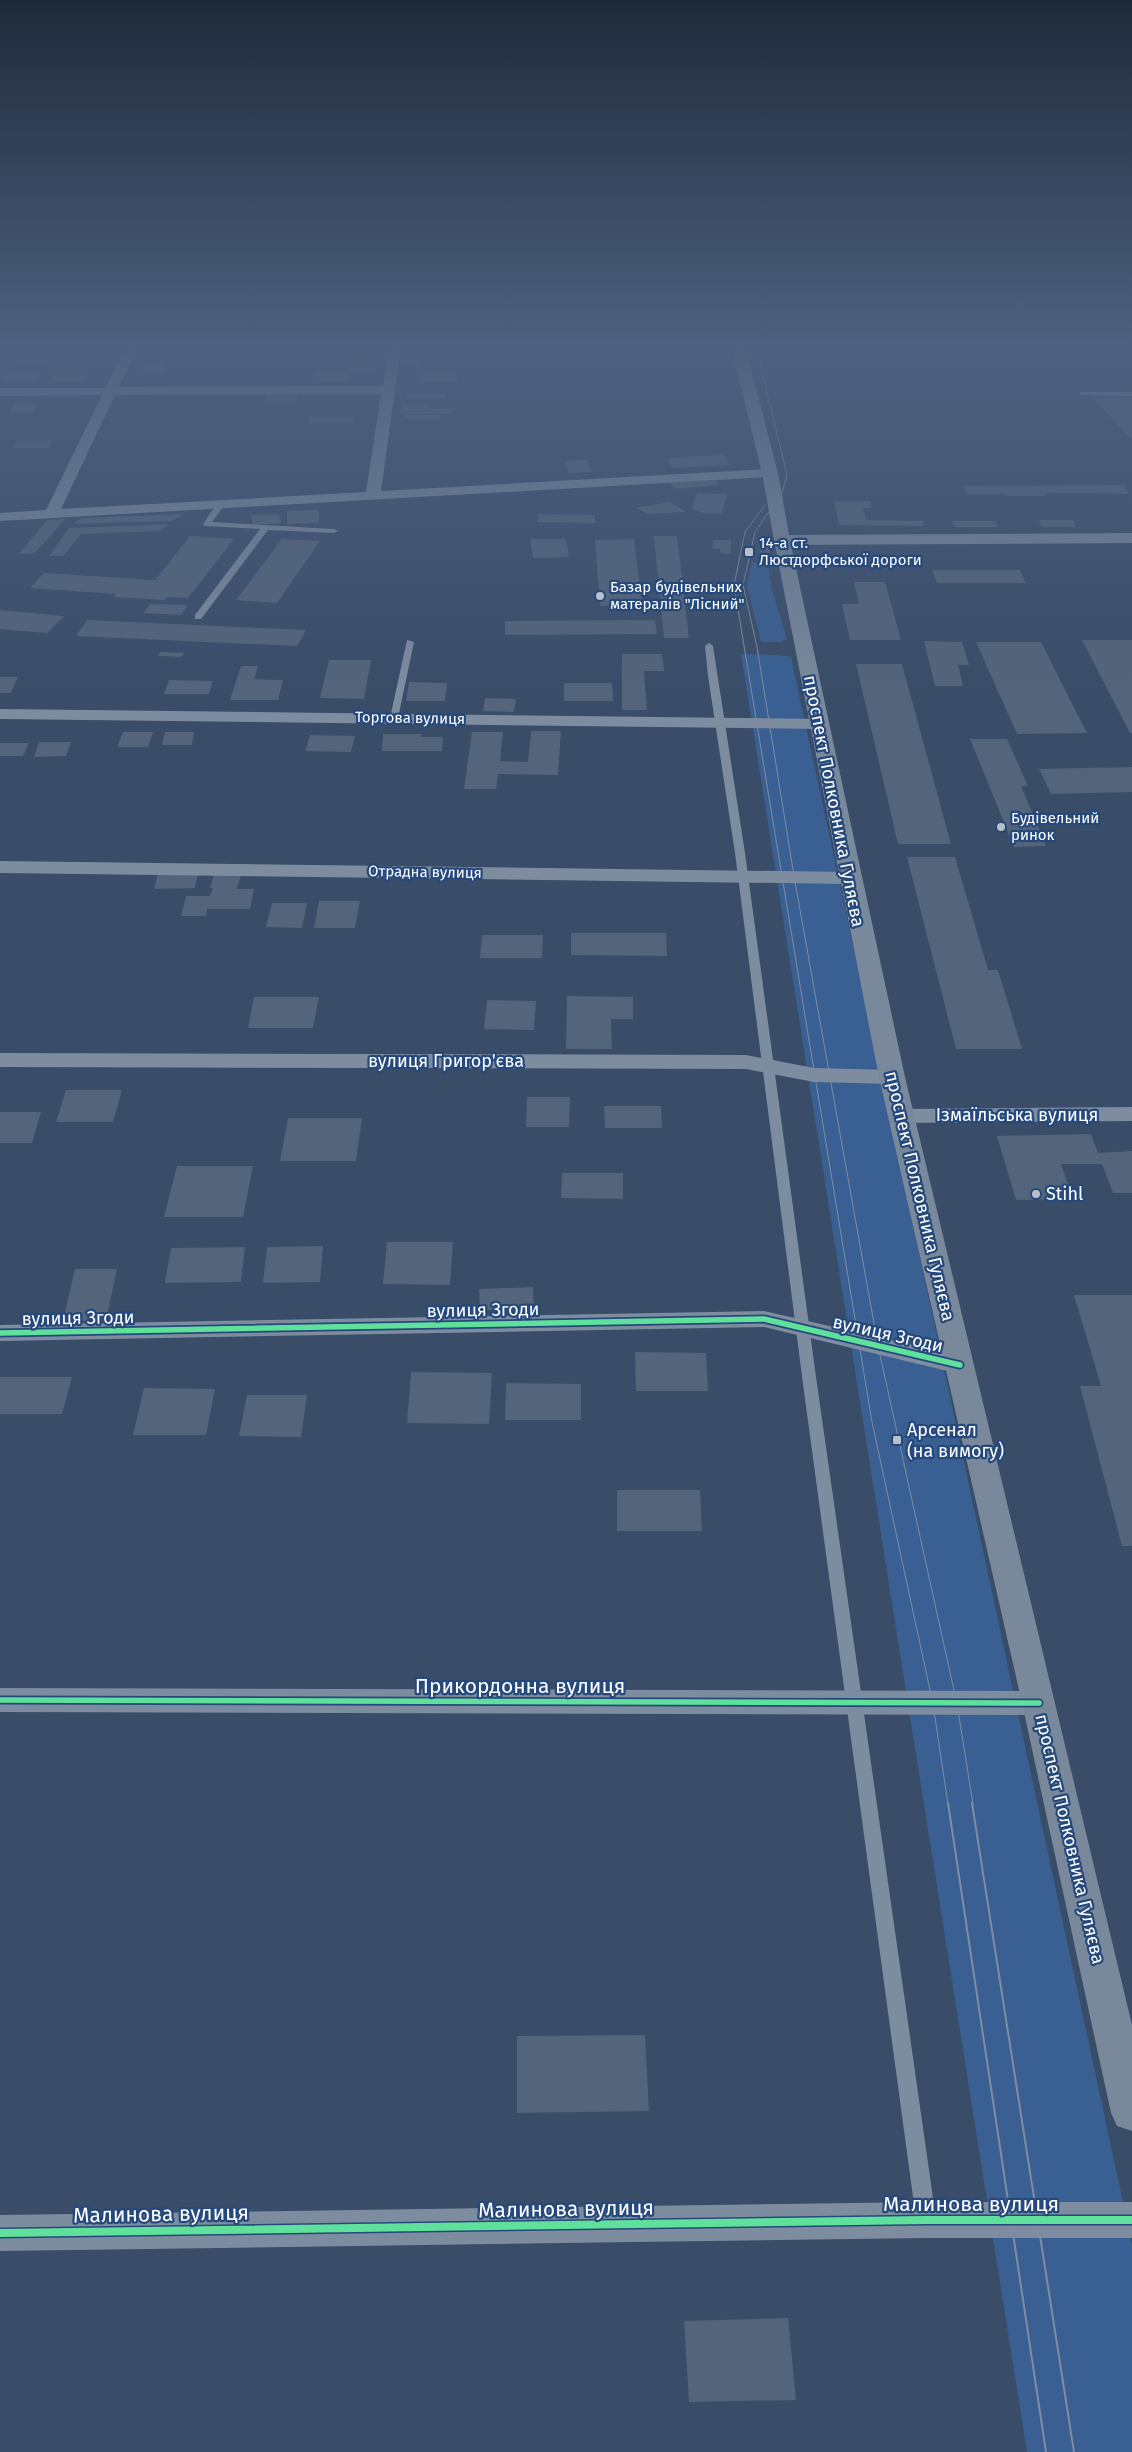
<svg xmlns="http://www.w3.org/2000/svg" width="1132" height="2452" font-family="'Fira Sans',sans-serif">
<style>
.green{fill:#395f93}
.building{fill:#54647a}
.lines{fill:none;stroke-linecap:round;stroke-linejoin:round}
.service{fill:#7e8c9f;fill-rule:evenodd}
.minor{fill:#7e8c9f;fill-rule:evenodd}
.tertiary{fill:#7e8c9f;fill-rule:evenodd}
.secondary{fill:#7a889b;fill-rule:evenodd}
.tram-far1{stroke:#7f8d9f;stroke-width:1}
.tram{stroke:#7f8d9f;stroke-width:2}
.cycleway-far1-casing{stroke:#25497c;stroke-width:9}
.cycleway-casing{stroke:#25497c;stroke-width:11}
.cycleway-far1{stroke:#60e19b;stroke-width:5.5}
.cycleway{stroke:#60e19b;stroke-width:8}
.poi-dot{fill:#bac0ca;stroke:#25497c;stroke-width:2}
.labels{text-anchor:middle;stroke-width:4.5;stroke-linejoin:round;paint-order:stroke}
.far-poi-label{font-size:15px;fill:#fff;stroke:#25497c;text-anchor:start}
.far-street-label{font-size:15px;fill:#fff;stroke:#25497c}
.street-label{font-size:18px;fill:#fff;stroke:#25497c}
.poi-label{font-size:18px;fill:#fff;stroke:#25497c;text-anchor:start}
.near-street-label{font-size:21px;fill:#fff;stroke:#25497c}
</style>
<rect width="100%" height="100%" fill="#394c68"/>
<!-- green -->
<g class="green">
<polygon points="752,562 768,566 772,590 787,639 781,642 761,642 747,585"/>
<polygon points="741,654 780,655 791,657 1132,2244 1132,2452 1027,2452"/>
</g>
<!-- building -->
<g class="building">
<polygon points="299,346 325,346 322,354 296,354"/>
<polygon points="356,346 377,346 376,349 356,349"/>
<polygon points="894,346 921,346 924,361 897,360"/>
<polygon points="408,350 441,350 439,358 406,358"/>
<polygon points="71,353 96,353 93,360 68,361"/>
<polygon points="336,353 364,353 363,359 334,359"/>
<polygon points="23,355 50,355 45,364 18,364"/>
<polygon points="401,360 420,360 419,366 400,366"/>
<polygon points="349,362 375,362 373,369 347,369"/>
<polygon points="145,363 165,363 162,372 142,372"/>
<polygon points="315,372 350,372 347,383 311,383"/>
<polygon points="4,374 39,374 35,380 1,380"/>
<polygon points="422,374 458,374 457,383 420,383"/>
<polygon points="52,375 86,375 82,383 47,383"/>
<polygon points="407,394 446,394 446,398 406,398"/>
<polygon points="266,395 298,395 295,403 263,403"/>
<polygon points="1132,397 1132,440 1093,398"/>
<polygon points="15,403 38,403 32,413 9,413"/>
<polygon points="402,404 429,405 428,409 453,409 452,414 400,413"/>
<polygon points="404,415 441,415 440,419 403,419"/>
<polygon points="310,417 354,417 352,423 308,423"/>
<polygon points="17,441 53,441 49,448 13,448"/>
<polygon points="724,455 730,465 672,468 667,458"/>
<polygon points="587,460 592,472 569,473 564,461"/>
<polygon points="714,479 719,485 675,489 670,483"/>
<polygon points="1124,485 1129,494 1044,493 1046,496 1005,496 1004,494 968,494 964,486"/>
<polygon points="697,493 727,494 722,514 703,513 692,509"/>
<polygon points="834,501 870,501 872,508 863,508 866,520 923,521 924,526 839,525"/>
<polygon points="670,502 686,512 648,514 636,508"/>
<polygon points="319,510 319,523 287,524 287,511"/>
<polygon points="183,514 173,521 74,524 81,518"/>
<polygon points="279,514 281,523 253,525 251,515"/>
<polygon points="538,514 595,515 595,523 537,522"/>
<polygon points="65,519 35,553 19,554 47,520"/>
<polygon points="1039,520 1073,520 1076,527 1042,527"/>
<polygon points="952,521 995,521 998,527 954,527"/>
<polygon points="169,524 160,531 81,534 63,556 49,556 69,528"/>
<polygon points="190,536 234,539 188,598 167,597 165,600 113,597 116,594 30,588 44,573 155,580"/>
<polygon points="654,536 677,536 689,638 664,638"/>
<polygon points="282,539 320,541 277,603 236,600"/>
<polygon points="530,539 566,539 569,557 533,558"/>
<polygon points="634,539 642,605 600,606 595,540"/>
<polygon points="713,540 731,540 731,554 720,553 720,549 712,549"/>
<polygon points="761,547 771,547 769,555 759,554"/>
<polygon points="932,570 1020,570 1026,583 937,583"/>
<polygon points="854,582 885,582 901,640 850,640 842,604 859,604"/>
<polygon points="150,604 188,605 181,615 143,613"/>
<polygon points="0,610 64,616 47,633 0,629"/>
<polygon points="87,620 306,630 297,646 76,636"/>
<polygon points="655,620 657,634 505,635 505,621"/>
<polygon points="1082,640 1132,640 1132,733 1130,733"/>
<polygon points="924,641 962,642 969,665 958,665 963,686 935,686"/>
<polygon points="976,642 1041,642 1087,733 1017,734"/>
<polygon points="160,652 184,653 182,657 158,656"/>
<polygon points="622,654 662,654 664,671 644,671 647,710 622,710"/>
<polygon points="329,660 371,660 364,699 320,698"/>
<polygon points="856,664 902,664 951,844 898,844"/>
<polygon points="241,666 258,666 254,679 283,680 278,700 230,700"/>
<polygon points="0,677 18,677 11,693 0,693"/>
<polygon points="169,680 213,681 209,694 164,694"/>
<polygon points="409,682 447,683 445,701 406,701"/>
<polygon points="564,683 612,683 613,701 564,701"/>
<polygon points="485,698 516,699 514,712 483,711"/>
<polygon points="531,731 561,731 558,775 498,774 496,789 464,789 472,732 503,732 500,761 528,762"/>
<polygon points="123,732 153,732 148,747 117,747"/>
<polygon points="165,732 194,732 192,745 162,745"/>
<polygon points="383,734 422,734 421,737 443,737 442,751 382,751"/>
<polygon points="310,735 355,736 351,752 305,751"/>
<polygon points="970,739 1007,739 1028,786 1021,786 1046,846 1014,847"/>
<polygon points="39,742 71,742 66,756 34,757"/>
<polygon points="0,743 29,743 23,756 0,756"/>
<polygon points="1132,767 1132,792 1051,794 1039,769"/>
<polygon points="907,857 955,857 988,970 998,970 1022,1049 956,1049"/>
<polygon points="198,872 195,888 154,889 158,873"/>
<polygon points="214,874 241,875 237,889 254,889 250,909 207,909 206,916 181,916 186,896 210,896 213,888 210,888"/>
<polygon points="319,901 360,901 355,928 314,928"/>
<polygon points="272,903 307,903 302,928 266,927"/>
<polygon points="571,933 666,933 667,956 571,955"/>
<polygon points="482,935 543,935 542,958 480,958"/>
<polygon points="567,996 633,997 633,1019 611,1019 612,1049 566,1049"/>
<polygon points="254,997 319,997 313,1028 248,1028"/>
<polygon points="487,1000 536,1001 534,1030 484,1029"/>
<polygon points="66,1090 122,1090 113,1122 56,1122"/>
<polygon points="527,1097 570,1097 569,1127 526,1127"/>
<polygon points="604,1106 661,1106 662,1128 605,1128"/>
<polygon points="0,1112 41,1112 32,1143 0,1143"/>
<polygon points="288,1118 362,1118 356,1161 280,1161"/>
<polygon points="1091,1134 1098,1153 1132,1151 1132,1193 1113,1193 1102,1164 1061,1164 1073,1199 1016,1200 997,1136"/>
<polygon points="177,1166 253,1166 243,1217 164,1217"/>
<polygon points="562,1173 623,1173 623,1199 561,1198"/>
<polygon points="387,1242 453,1242 450,1285 383,1284"/>
<polygon points="323,1246 320,1282 263,1283 267,1247"/>
<polygon points="245,1247 241,1282 165,1283 171,1248"/>
<polygon points="75,1269 117,1269 106,1321 63,1321"/>
<polygon points="533,1287 534,1309 480,1310 479,1289"/>
<polygon points="1074,1295 1132,1295 1132,1546 1122,1546 1080,1386 1101,1386"/>
<polygon points="635,1352 706,1353 708,1391 636,1391"/>
<polygon points="411,1372 492,1373 489,1424 407,1423"/>
<polygon points="0,1377 72,1377 62,1414 0,1414"/>
<polygon points="506,1383 581,1384 581,1420 505,1420"/>
<polygon points="144,1388 215,1389 206,1435 133,1435"/>
<polygon points="247,1395 307,1395 301,1437 239,1436"/>
<polygon points="617,1490 700,1490 702,1531 617,1531"/>
<polygon points="645,2035 649,2111 517,2113 517,2036"/>
<polygon points="788,2318 796,2400 689,2402 684,2321"/>
</g>
<g class="lines">
<!-- service -->
<g class="service">
<polygon points="1082,392 1132,392 1132,396 1080,395 1080,393"/>
<polygon points="219,501 226,503 212,522 334,529 338,531 334,533 268,530 201,619 195,619 195,615 260,529 204,526 203,524"/>
<polygon points="407,640 414,642 398,718 394,721 390,718"/>
<polygon points="709,643 713,646 745,853 817,1384 936,2219 933,2225 926,2228 919,2225 916,2219 803,1384 735,853 708,676 705,646"/>
</g>
<!-- minor -->
<g class="minor">
<path d="M126,346H138L119,387L383,386L389,346H401L381,491L770,469L777,473L770,477L0,521V513L46,510L102,395L0,396V388H105ZM381,394L366,492L61,509L115,395Z"/>
<polygon points="0,709 820,719 826,720 829,724 826,728 820,729 0,719"/>
<polygon points="0,861 850,872 857,874 860,878 857,882 850,884 0,873"/>
<polygon points="0,1053 746,1055 814,1068 892,1070 900,1072 903,1077 900,1082 892,1084 814,1082 746,1069 0,1067"/>
<polygon points="1132,1107 1132,1121 901,1123 893,1121 889,1116 893,1111 901,1109"/>
<polygon points="764,1311 960,1356 970,1359 973,1365 970,1371 960,1374 764,1327 0,1341 0,1325"/>
<polygon points="0,1688 1039,1691 1050,1695 1055,1703 1050,1711 1039,1715 0,1712"/>
<polygon points="926,2202 1132,2202 1132,2238 926,2238 0,2251 0,2215"/>
</g>
<!-- tertiary -->
<polygon class="tertiary" points="731,346 745,346 778,473 790,540 788,544 776,544 774,540 762,473"/>
<!-- secondary -->
<polygon class="secondary" points="1132,533 1132,543 791,545 905,1077 1132,2025 1132,2131 1117,2126 1111,2113 1022,1703 879,1077 774,540 776,536 782,535"/>
<!-- tram-far1 -->
<g class="tram-far1">
<polyline points="756,346 787,475 782,493 755,532 743,585 757,647 794,876 878,1346 957,1704 973,1804"/>
<polyline points="765,505 745,532 734,585 872,1422 933,1704 948,1804"/>
</g>
<!-- tram -->
<g class="tram">
<polyline points="948,1803 1046,2452"/>
<polyline points="972,1803 1074,2452"/>
</g>
<!-- cycleway-far1 casing -->
<g class="cycleway-far1-casing">
<g id="cycleway-far1">
<polyline points="0,1333 764,1319 960,1365"/>
<polyline points="0,1700 1039,1703"/>
</g>
</g>
<!-- cycleway casing -->
<g class="cycleway-casing">
<polyline id="cycleway" points="0,2233 926,2220 1132,2220"/>
</g>
<!-- cycleway-far1 -->
<use href="#cycleway-far1" class="cycleway-far1"/>
<!-- cycleway -->
<use href="#cycleway" class="cycleway"/>
</g>
<!-- sky -->
<linearGradient id="sky" x2="0" y2="1"><stop stop-color="#1f2a39"/><stop offset="0.5" stop-color="#4e6180"/><stop offset="1" stop-color="#4e6180" stop-opacity="0"/></linearGradient>
<rect width="1132" height="689" fill="url(#sky)"/>
<!-- markers -->
<g class="poi-dot">
<rect x="744" y="547" width="10" height="10" rx="2.5"/>
<circle cx="600" cy="596" r="5"/>
<circle cx="1001" cy="827" r="5"/>
<circle cx="1036" cy="1194" r="5"/>
<rect x="892" y="1435" width="10" height="10" rx="2.5"/>
</g>
<g class="labels">
<!-- far-poi labels -->
<g class="far-poi-label">
<text x="759" y="548">14-а ст.<tspan x="759" dy="17">Люстдорфської дороги</tspan></text>
<text x="610" y="592">Базар будівельних<tspan x="610" dy="17">матералів "Лісний"</tspan></text>
<text x="1011" y="823">Будівельний<tspan x="1011" dy="17">ринок</tspan></text>
</g>
<!-- far-street labels -->
<g class="far-street-label">
<text transform="translate(410 718) rotate(1)" y="5">Торгова вулиця</text>
<text transform="translate(425 872) rotate(1)" y="5">Отрадна вулиця</text>
</g>
<!-- street labels -->
<g class="street-label">
<text transform="translate(834 801) rotate(79)" y="6">проспект Полковника Гуляєва</text>
<text x="446" y="1067">вулиця Григор'єва</text>
<text x="1017" y="1121">Ізмаїльська вулиця</text>
<text transform="translate(920 1196) rotate(77)" y="6">проспект Полковника Гуляєва</text>
<text transform="translate(483 1310) rotate(-1)" y="6">вулиця Згоди</text>
<text transform="translate(78 1318) rotate(-1)" y="6">вулиця Згоди</text>
<text transform="translate(888 1334) rotate(13)" y="6">вулиця Згоди</text>
<text transform="translate(1070 1839) rotate(77)" y="6">проспект Полковника Гуляєва</text>
</g>
<!-- poi labels -->
<g class="poi-label">
<text x="1046" y="1200">Stihl</text>
<text x="907" y="1436">Арсенал<tspan x="907" dy="21">(на вимогу)</tspan></text>
</g>
<!-- near-street labels -->
<g class="near-street-label">
<text x="520" y="1693">Прикордонна вулиця</text>
<text x="971" y="2211">Малинова вулиця</text>
<text transform="translate(566 2209) rotate(-1)" y="7">Малинова вулиця</text>
<text transform="translate(161 2214) rotate(-1)" y="7">Малинова вулиця</text>
</g>
</g>
</svg>
